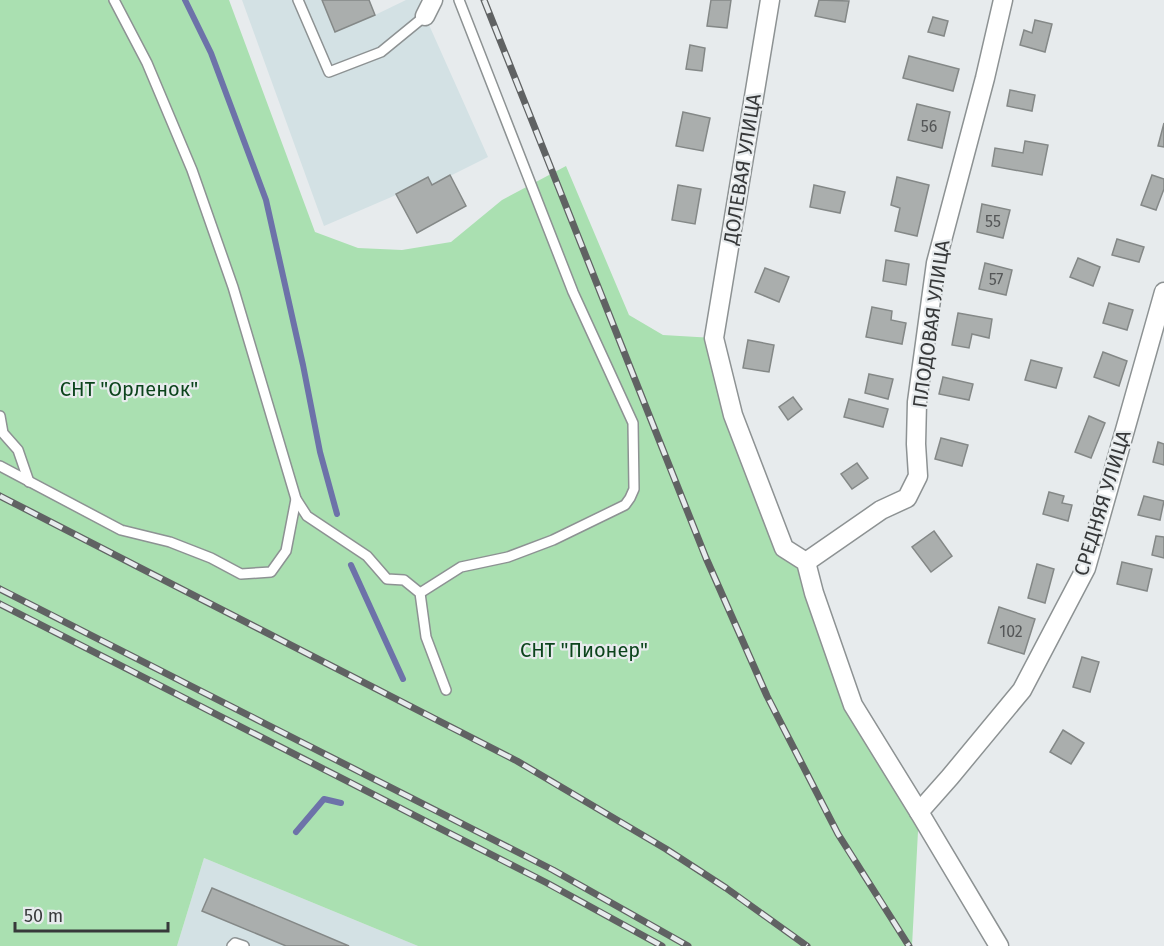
<svg xmlns="http://www.w3.org/2000/svg" width="1164" height="946" font-family="'Fira Sans',sans-serif">
<style>
.built{fill:#d3e1e4}
.green{fill:#aae0b1}
.lines{fill:none;stroke-linecap:round;stroke-linejoin:round}
.stream{stroke:#6d72a9;stroke-width:6}
.building{fill:#aaaead;stroke:#848887;stroke-width:1.5}
.lane-casing{stroke:#8d9293;stroke-width:12}
.street-casing{stroke:#8d9293;stroke-width:21}
.lane{stroke:#fff;stroke-width:9}
.street{stroke:#fff;stroke-width:18}
.rail-casing{stroke:#606263;stroke-width:7}
.rail{stroke:#e7ebed;stroke-width:4.5;stroke-dasharray:14;stroke-linecap:butt}
.labels{text-anchor:middle;stroke-width:4.5;stroke-linejoin:round;paint-order:stroke}
.number-label{font-size:16px;fill:#545657}
.street-label{font-size:20px;fill:#37393a;stroke:#e7ebed}
.park-label{font-size:20px;fill:#0c441c;stroke:#e7ebed}
</style>
<rect width="100%" height="100%" fill="#e7ebed"/>
<!-- built -->
<g class="built">
<polygon points="242,0 369,0 375,15 406,0 420,0 425,16 488,157 450,176 466,206 417,233 396,195 324,226"/>
<polygon points="204,858 418,946 177,946"/>
</g>
<!-- green -->
<polygon class="green" points="0,0 229,0 315,232 358,248 402,250 451,242 502,200 566,166 629,315 663,335 714,338 784,548 806,562 853,705 919,812 912,946 418,946 204,858 177,946 0,946"/>
<g class="lines">
<!-- stream -->
<g class="stream">
<polyline points="185,0 211,53 266,200 303,365 320,452 337,514"/>
<polyline points="351,565 403,679"/>
<polyline points="296,832 324,799 341,803"/>
</g>
</g>
<!-- building -->
<g class="building">
<polygon points="322,0 369,0 375,15 335,32"/>
<polygon points="711,0 731,0 727,28 707,26"/>
<polygon points="819,0 849,1 845,22 815,16"/>
<polygon points="933,17 948,21 944,36 928,32"/>
<polygon points="1035,20 1052,24 1045,52 1020,45 1024,30 1032,33"/>
<polygon points="690,45 705,48 702,71 686,69"/>
<polygon points="909,56 959,69 953,91 903,78"/>
<polygon points="1010,90 1035,95 1032,111 1007,106"/>
<polygon points="917,104 950,112 942,148 908,140"/>
<polygon points="683,112 710,118 703,151 676,146"/>
<polygon points="1164,123 1164,147 1158,146"/>
<polygon points="1025,141 1048,145 1042,175 992,166 995,148 1023,153"/>
<polygon points="450,175 466,206 417,233 396,194 428,177 432,185"/>
<polygon points="1152,175 1164,179 1164,189 1156,210 1141,205"/>
<polygon points="897,177 929,185 917,236 895,231 900,208 891,205"/>
<polygon points="678,185 701,189 695,224 672,220"/>
<polygon points="814,185 845,192 840,213 810,207"/>
<polygon points="982,204 1010,210 1003,238 977,232"/>
<polygon points="1117,239 1144,247 1139,262 1112,255"/>
<polygon points="1078,258 1100,267 1093,286 1070,277"/>
<polygon points="886,260 909,264 906,285 883,281"/>
<polygon points="985,263 1012,270 1006,295 979,289"/>
<polygon points="765,268 789,277 779,302 755,292"/>
<polygon points="1109,303 1133,310 1127,330 1103,323"/>
<polygon points="872,307 892,311 891,320 906,323 902,344 866,337"/>
<polygon points="958,313 992,319 989,338 972,334 969,348 952,345"/>
<polygon points="748,340 774,345 769,372 743,368"/>
<polygon points="1103,352 1127,361 1119,386 1094,377"/>
<polygon points="1031,360 1062,368 1056,388 1025,380"/>
<polygon points="869,374 893,379 888,399 865,393"/>
<polygon points="943,377 973,384 969,400 939,394"/>
<polygon points="793,397 802,409 788,420 779,407"/>
<polygon points="849,399 888,409 883,427 844,417"/>
<polygon points="1089,416 1105,423 1091,458 1075,452"/>
<polygon points="941,438 968,445 962,466 935,459"/>
<polygon points="1158,442 1164,444 1164,465 1153,462"/>
<polygon points="857,463 868,478 852,489 841,474"/>
<polygon points="1049,492 1064,496 1062,503 1072,505 1068,521 1043,514"/>
<polygon points="1144,496 1164,501 1160,520 1138,515"/>
<polygon points="934,531 952,556 931,572 912,547"/>
<polygon points="1156,536 1164,537 1164,558 1152,555"/>
<polygon points="1122,562 1152,569 1147,591 1117,584"/>
<polygon points="1037,564 1054,569 1045,603 1028,598"/>
<polygon points="999,607 1035,619 1024,654 988,643"/>
<polygon points="1082,657 1099,662 1090,692 1073,687"/>
<polygon points="1063,730 1084,743 1071,764 1050,752"/>
<polygon points="212,888 349,946 286,946 202,911"/>
</g>
<g class="lines">
<!-- lane casing -->
<g class="lane-casing">
<g id="lane">
<polyline points="114,0 147,63 192,170 233,287 296,499 307,516 367,556 387,579 404,580 420,593 426,637 446,690"/>
<polyline points="298,0 329,72 381,52 425,16"/>
<polyline points="0,416 3,433 18,450 29,482"/>
<polyline points="0,466 121,530 170,542 211,558 241,574 271,572 286,551 296,499"/>
<polyline points="420,593 461,567 508,557 553,540 625,505 630,498 634,489 633,423 573,292 459,0"/>
<polyline points="232,946 235,943 244,946"/>
</g>
</g>
<!-- street casing -->
<g class="street-casing">
<g id="street">
<polyline points="770,0 714,338 733,415 784,548 806,562 814,593 853,705 919,812 999,946"/>
<polyline points="425,16 433,0"/>
<polyline points="806,562 881,510 907,498 918,476 916,444 917,402 936,263 985,78 1003,0"/>
<polyline points="919,812 950,777 1022,690 1086,568 1164,292"/>
</g>
</g>
<!-- lane -->
<use href="#lane" class="lane"/>
<!-- street -->
<use href="#street" class="street"/>
<!-- rail casing -->
<g class="rail-casing">
<g id="rail">
<polyline points="484,0 706,558 767,696 838,834 909,946"/>
<polyline points="0,496 517,761 666,849 726,888 807,946"/>
<polyline points="0,589 553,870 688,946"/>
<polyline points="0,604 547,883 662,946"/>
</g>
</g>
<!-- rail -->
<use href="#rail" class="rail"/>
</g>
<g class="labels">
<!-- number labels -->
<g class="number-label">
<text x="929" y="132">56</text>
<text x="993" y="227">55</text>
<text x="996" y="285">57</text>
<text x="1011" y="637">102</text>
</g>
<!-- street labels -->
<g class="street-label">
<text transform="translate(742 169) rotate(-81)" y="7">ДОЛЕВАЯ УЛИЦА</text>
<text transform="translate(931 324) rotate(-82)" y="7">ПЛОДОВАЯ УЛИЦА</text>
<text transform="translate(1102 503) rotate(-73)" y="7">СРЕДНЯЯ УЛИЦА</text>
</g>
<!-- park labels -->
<g class="park-label">
<text x="129" y="396">СНТ "Орленок"</text>
<text x="584" y="657">СНТ "Пионер"</text>
</g>
</g>
<!-- scale -->
<path d="M15 922v9h153v-9" fill="none" stroke="#37393a" stroke-width="3"/>
<text x="24" y="922" font-size="18" fill="#37393a" stroke="#e7ebed" stroke-width="4.5" paint-order="stroke">50 m</text>
</svg>
